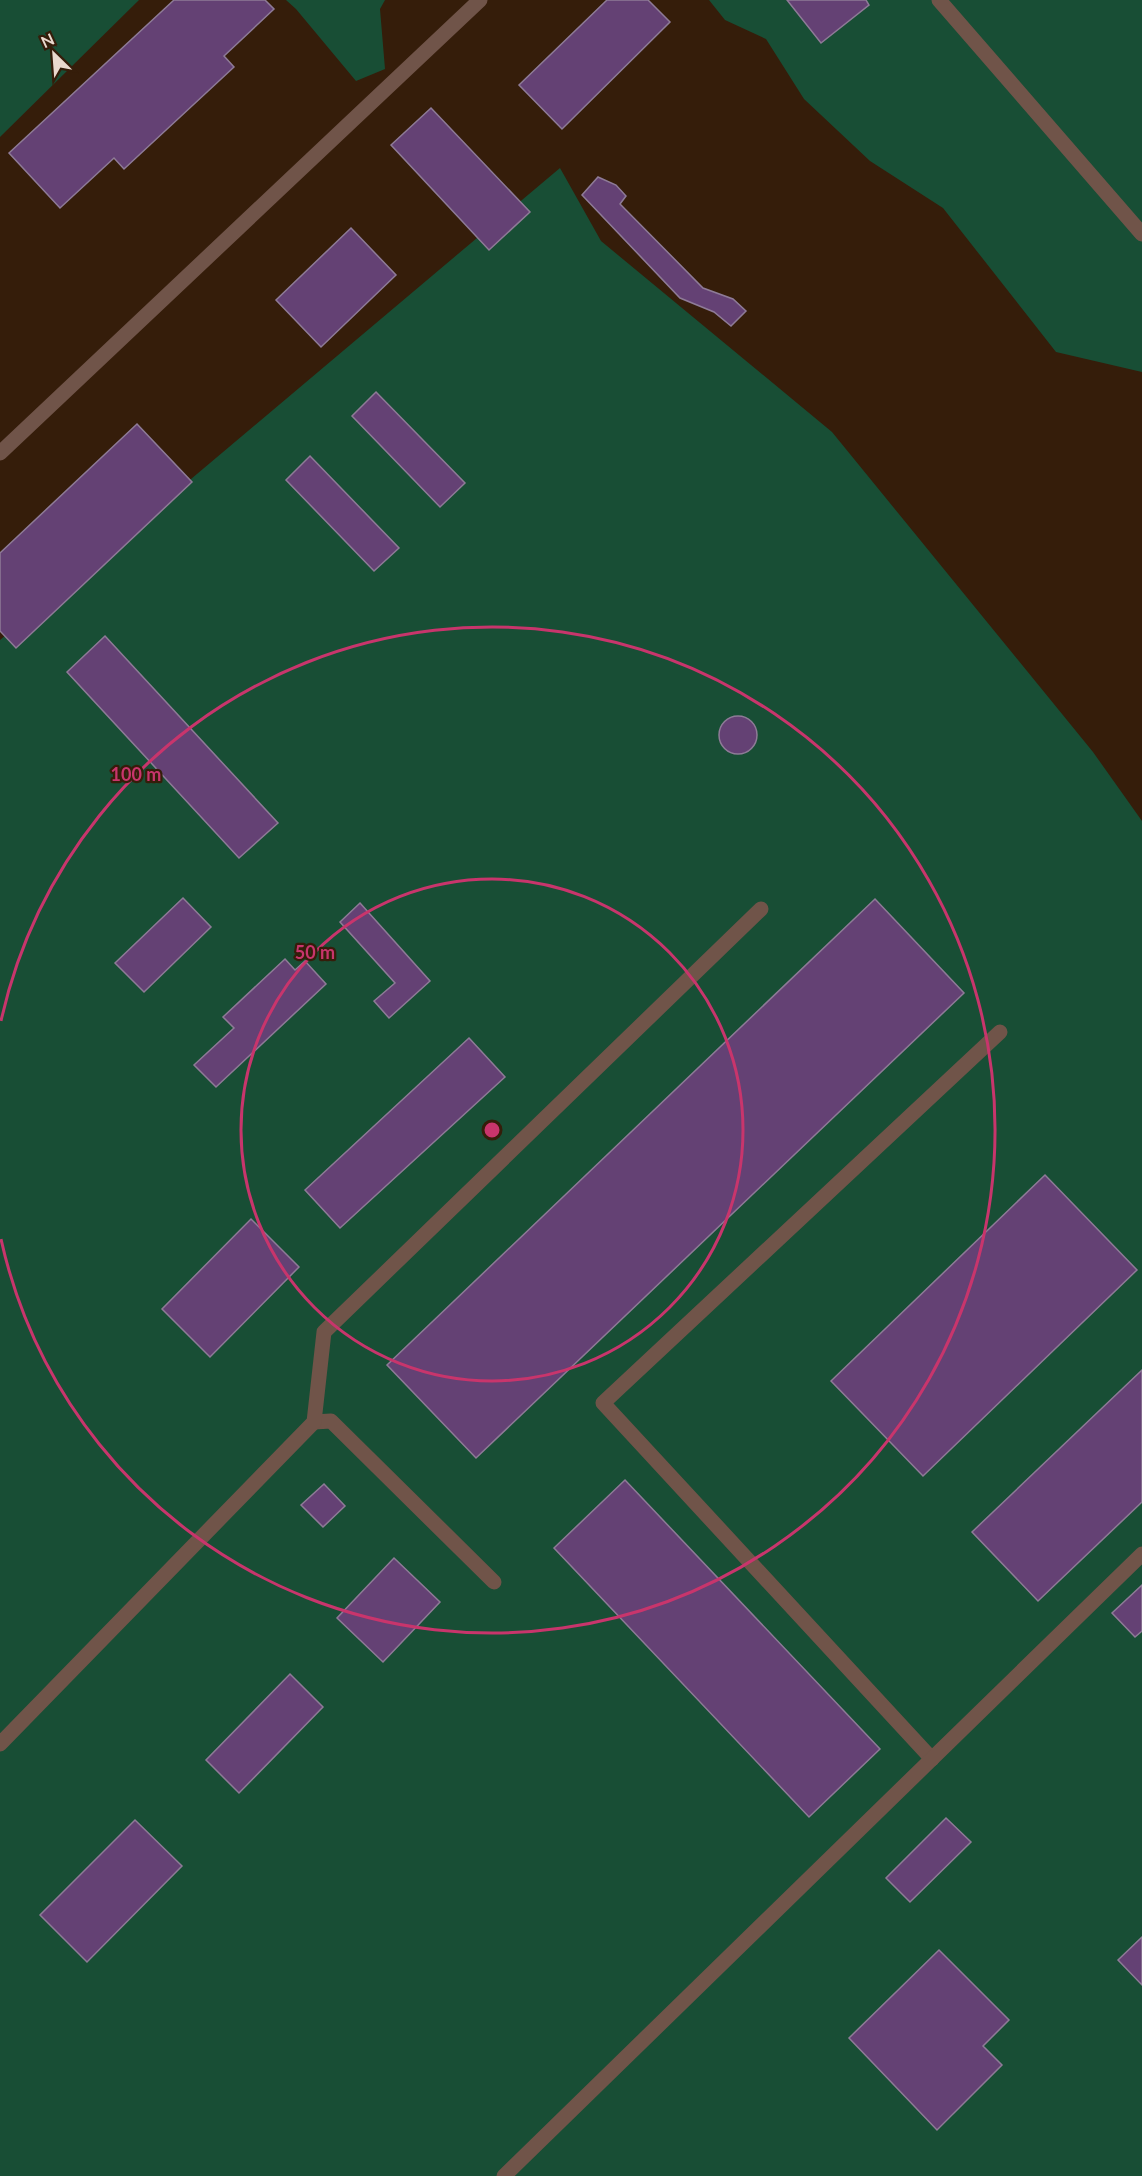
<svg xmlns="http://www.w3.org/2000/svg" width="1142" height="2176" font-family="Lato,sans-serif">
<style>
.green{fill:#184e35}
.building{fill:#644174;stroke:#8e7b97;stroke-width:1.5}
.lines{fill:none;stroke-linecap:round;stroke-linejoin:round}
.lane{stroke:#705449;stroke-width:15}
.ring{fill:none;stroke:#c8356c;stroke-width:3}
.centre{fill:#c8356c;stroke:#351d0a;stroke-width:3}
.ring-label{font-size:18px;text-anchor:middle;font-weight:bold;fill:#c8356c;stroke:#351d0a;stroke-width:4.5;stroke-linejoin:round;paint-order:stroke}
</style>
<rect width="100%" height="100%" fill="#351d0a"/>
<!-- green -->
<g class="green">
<polygon points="0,0 139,0 0,137"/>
<polygon points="286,0 385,0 380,9 385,69 356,81 296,9"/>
<polygon points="709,0 1142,0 1142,372 1056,352 943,208 870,161 804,99 766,39 725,20"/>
<polygon points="560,168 601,241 832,432 1093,752 1142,821 1142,2176 0,2176 0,640"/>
</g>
<!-- building -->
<g class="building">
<polygon points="174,0 265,0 274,9 224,56 234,67 124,169 114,158 60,208 9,153"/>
<polygon points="607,0 648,0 670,22 562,129 519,85"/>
<polygon points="787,0 866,0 869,5 821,43"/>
<polygon points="431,108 530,212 489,250 391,145"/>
<polygon points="598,177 616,185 626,196 620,204 703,288 733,299 746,311 731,326 714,312 680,298 582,195"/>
<polygon points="351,228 396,275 321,347 276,300"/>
<polygon points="376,392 465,483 440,507 352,416"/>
<polygon points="137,424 192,482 16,648 0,631 0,553"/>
<polygon points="310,456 399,548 374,571 286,480"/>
<polygon points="105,636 278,823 239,858 67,672"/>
<circle cx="738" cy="735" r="19"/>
<polygon points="183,898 211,927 144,992 115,963"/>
<polygon points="875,899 964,993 476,1458 387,1365"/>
<polygon points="360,903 430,981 389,1018 374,1001 395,983 340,922"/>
<polygon points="285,959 295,970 305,961 326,984 216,1087 194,1065 234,1028 223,1017"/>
<polygon points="469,1038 505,1077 340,1228 305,1190"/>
<polygon points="1045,1175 1137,1270 923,1476 831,1381"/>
<polygon points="251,1219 299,1267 210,1357 162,1309"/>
<polygon points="1142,1370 1142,1502 1038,1601 972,1532"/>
<polygon points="625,1480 880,1749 809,1817 554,1548"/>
<polygon points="324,1484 345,1506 323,1527 301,1505"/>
<polygon points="394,1558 440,1602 383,1662 337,1618"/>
<polygon points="1142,1585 1142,1631 1135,1637 1112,1613"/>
<polygon points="290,1674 323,1707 239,1793 206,1760"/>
<polygon points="946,1818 971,1842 910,1902 886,1878"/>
<polygon points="135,1820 182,1866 87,1962 40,1915"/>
<polygon points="1142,1937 1142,1985 1118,1960"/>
<polygon points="939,1950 1009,2020 983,2046 1002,2065 937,2130 849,2038"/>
</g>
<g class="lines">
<!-- lane -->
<g class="lane">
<polyline points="939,0 1142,234"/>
<polyline points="0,453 480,0"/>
<polyline points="314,1422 331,1421 494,1582"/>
<polyline points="0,1744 314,1422 324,1332 761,909"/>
<polyline points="932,1759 603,1403 1000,1032"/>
<polyline points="504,2176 1142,1554"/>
</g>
</g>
<!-- distance rings -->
<g class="ring">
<circle cx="492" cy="1130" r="251"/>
<path d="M1 1021A503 503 0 1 1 1 1239"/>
</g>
<circle cx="492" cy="1130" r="9" class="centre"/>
<g class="ring-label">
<text x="136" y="781">100 m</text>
<text x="315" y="959">50 m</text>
</g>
<!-- north arrow -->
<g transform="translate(54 54) rotate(335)" stroke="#351d0a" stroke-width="4.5" paint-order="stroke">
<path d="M0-4.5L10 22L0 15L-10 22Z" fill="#ead9ce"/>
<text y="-9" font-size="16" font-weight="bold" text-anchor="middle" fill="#ead9ce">N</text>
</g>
</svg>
